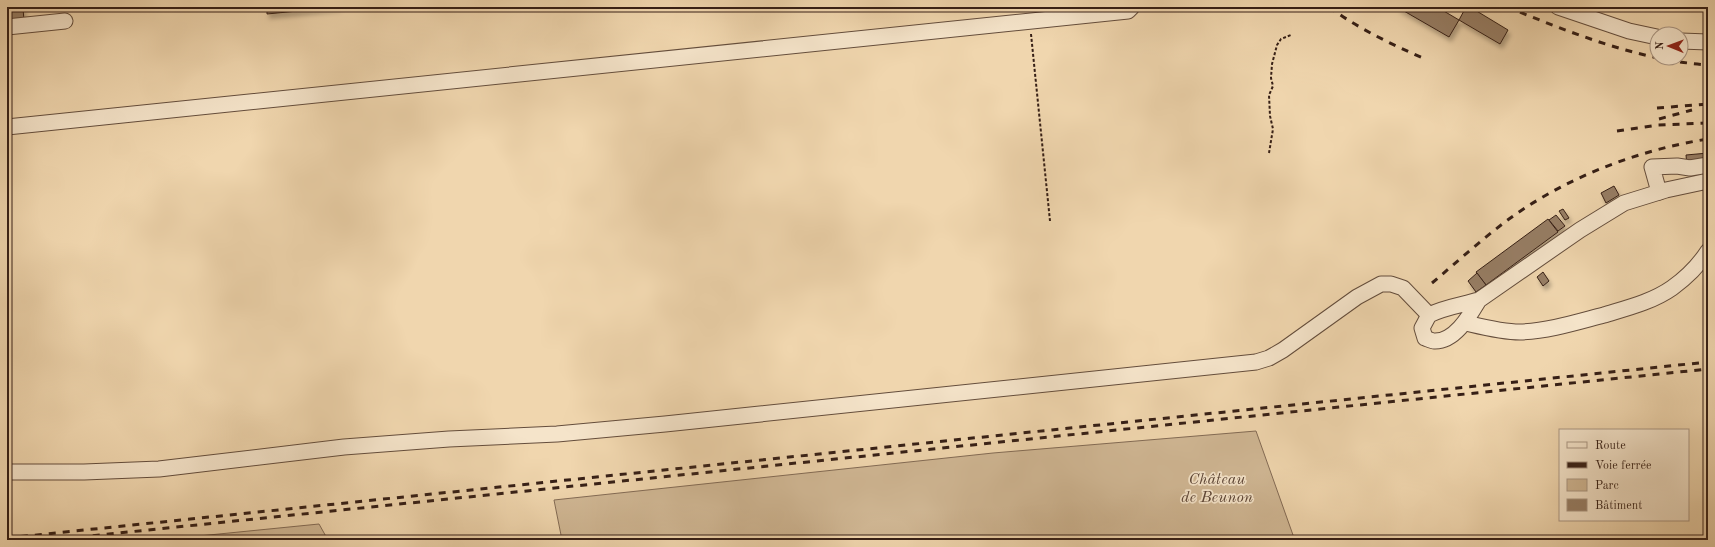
<svg xmlns="http://www.w3.org/2000/svg" width="1715" height="547" font-family="'Old Standard TT',serif">
<style>
.green{fill:#d0b794;stroke:#836b55}
.building{fill:#977e65;stroke:#361f16;filter:url(#shadow)}
.lines{fill:none;stroke-linecap:round;stroke-linejoin:round}
.minor-casing{stroke:#644d3c;stroke-width:17}
.path{stroke:#361f16;stroke-width:2;stroke-dasharray:3 2;stroke-linecap:butt}
.minor{stroke:#f5e4ca;stroke-width:15}
.rail{stroke:#361f16;stroke-width:3;stroke-dasharray:7 7;stroke-linecap:butt}
.labels{text-anchor:middle;stroke-width:3.5;stroke-linejoin:round;paint-order:stroke}
.park-label{font-size:16px;font-style:italic;fill:#5c4536;stroke:#f5e4ca}
</style>
<defs>
<filter id="shadow"><feDropShadow dx="2.5" dy="4.5" stdDeviation="2" flood-color="#0004"/></filter>
</defs>
<rect width="100%" height="100%" fill="#f0d6ae"/>
<filter id="stains"><feTurbulence type="fractalNoise" baseFrequency=".005" numOctaves="4"/><feColorMatrix values="0 0 0 0 .2 0 0 0 0 .09 0 0 0 0 .02 0 0 0 .5 -.17"/></filter>
<radialGradient id="worn" r=".72"><stop offset=".6" stop-color="#630" stop-opacity="0"/><stop offset="1" stop-color="#630" stop-opacity=".3"/></radialGradient>
<!-- green -->
<g class="green">
<polygon points="1256,431 1293,535 1297,540 562,540 554,500 993,453"/>
<polygon points="319,524 328,540 159,540"/>
</g>
<!-- building -->
<g class="building">
<polygon points="7,7 23,7 24,22 7,24"/>
<polygon points="267,7 338,7 267,14"/>
<polygon points="1397,7 1437,7 1459,20 1449,37"/>
<polygon points="1466,7 1470,7 1508,30 1500,44 1459,20"/>
<polygon points="1708,153 1708,164 1687,166 1686,155"/>
<polygon points="1614,186 1619,195 1606,203 1601,193"/>
<polygon points="1563,209 1569,218 1565,220 1559,211"/>
<polygon points="1556,215 1565,226 1558,231 1549,220"/>
<polygon points="1548,219 1558,232 1486,285 1476,272"/>
<polygon points="1543,272 1549,281 1543,286 1537,277"/>
<polygon points="1477,273 1486,285 1476,292 1468,281"/>
</g>
<g class="lines">
<!-- minor casing -->
<g class="minor-casing">
<g id="minor">
<polyline points="1558,7 1629,31 1657,37"/>
<polyline points="7,27 65,21"/>
<polyline points="1681,41 1708,42"/>
<polyline points="7,127 1128,11 1132,7"/>
<polyline points="1659,192 1652,167 1677,166 1690,168 1708,165"/>
<path d="M1479,300C1470,315 1455,342 1434,341C1432,341 1428,339 1425,338L1422,328L1429,315C1445,307 1462,305 1479,300L1580,230L1624,203L1666,190L1708,181"/>
<path d="M1466,323C1483,327 1502,332 1520,332C1549,331 1577,322 1604,315C1627,308 1652,302 1672,288C1686,278 1699,265 1708,251"/>
<polyline points="7,472 84,472 159,469 344,447 449,439 557,434 665,424 1256,362 1269,358 1283,350 1357,297 1381,284 1391,284 1403,288 1429,315"/>
</g>
</g>
<!-- path -->
<g class="path">
<polyline points="1031,34 1050,221"/>
<polyline points="1269,153 1273,129 1270,116 1269,95 1273,86 1271,78 1272,64 1277,45 1281,39 1291,35"/>
</g>
<!-- minor -->
<use href="#minor" class="minor"/>
<!-- rail -->
<g class="rail">
<path d="M1329,7C1359,29 1391,44 1425,59"/>
<path d="M1507,7C1572,33 1637,60 1708,65"/>
<polyline points="1657,108 1708,104"/>
<polyline points="1659,119 1692,110"/>
<polyline points="1617,131 1658,125 1708,123"/>
<path d="M1432,283C1457,262 1482,239 1509,219C1567,177 1638,150 1708,139"/>
<polyline points="7,538 1708,362"/>
<polyline points="51,540 1708,369"/>
</g>
</g>
<g class="labels">
<!-- park labels -->
<g class="park-label">
<text x="1217" y="484">Château<tspan x="1217" dy="18">de Beunon</tspan></text>
</g>
</g>
<!-- margin -->
<rect width="1715" height="547" fill="none" stroke="#f0d6ae" stroke-width="24"/>
<rect x="8" y="8" width="1699" height="531" fill="none" stroke="#361f16" stroke-width="2"/>
<rect x="12" y="12" width="1691" height="523" fill="none" stroke="#361f16"/>
<!-- legend -->
<rect x="1559" y="429" width="130" height="92" fill="#f5e4ca" stroke="#a99582"/>
<rect x="1567" y="442" width="20" height="6" fill="#f5e4ca" stroke="#a99582"/>
<text x="1595" y="449" font-size="12" fill="#361f16">Route</text>
<rect x="1567" y="462" width="20" height="6" fill="#361f16" stroke="#a99582"/>
<text x="1595" y="469" font-size="12" fill="#361f16">Voie ferrée</text>
<rect x="1567" y="479" width="20" height="12" fill="#d0b794" stroke="#a99582"/>
<text x="1595" y="489" font-size="12" fill="#361f16">Parc</text>
<rect x="1567" y="499" width="20" height="12" fill="#977e65" stroke="#a99582"/>
<text x="1595" y="509" font-size="12" fill="#361f16">Bâtiment</text>
<!-- north arrow -->
<g transform="translate(1669 46) rotate(271)"><circle r="19" fill="#f5e4ca" stroke="#a99582"/>
<path d="M0-3L7 15L0 10L-7 15Z" fill="#8f2418"/>
<text y="-6" font-size="11" font-weight="bold" text-anchor="middle" fill="#361f16">N</text>
</g>
<rect width="100%" height="100%" filter="url(#stains)"/>
<rect width="100%" height="100%" fill="url(#worn)"/>
</svg>
